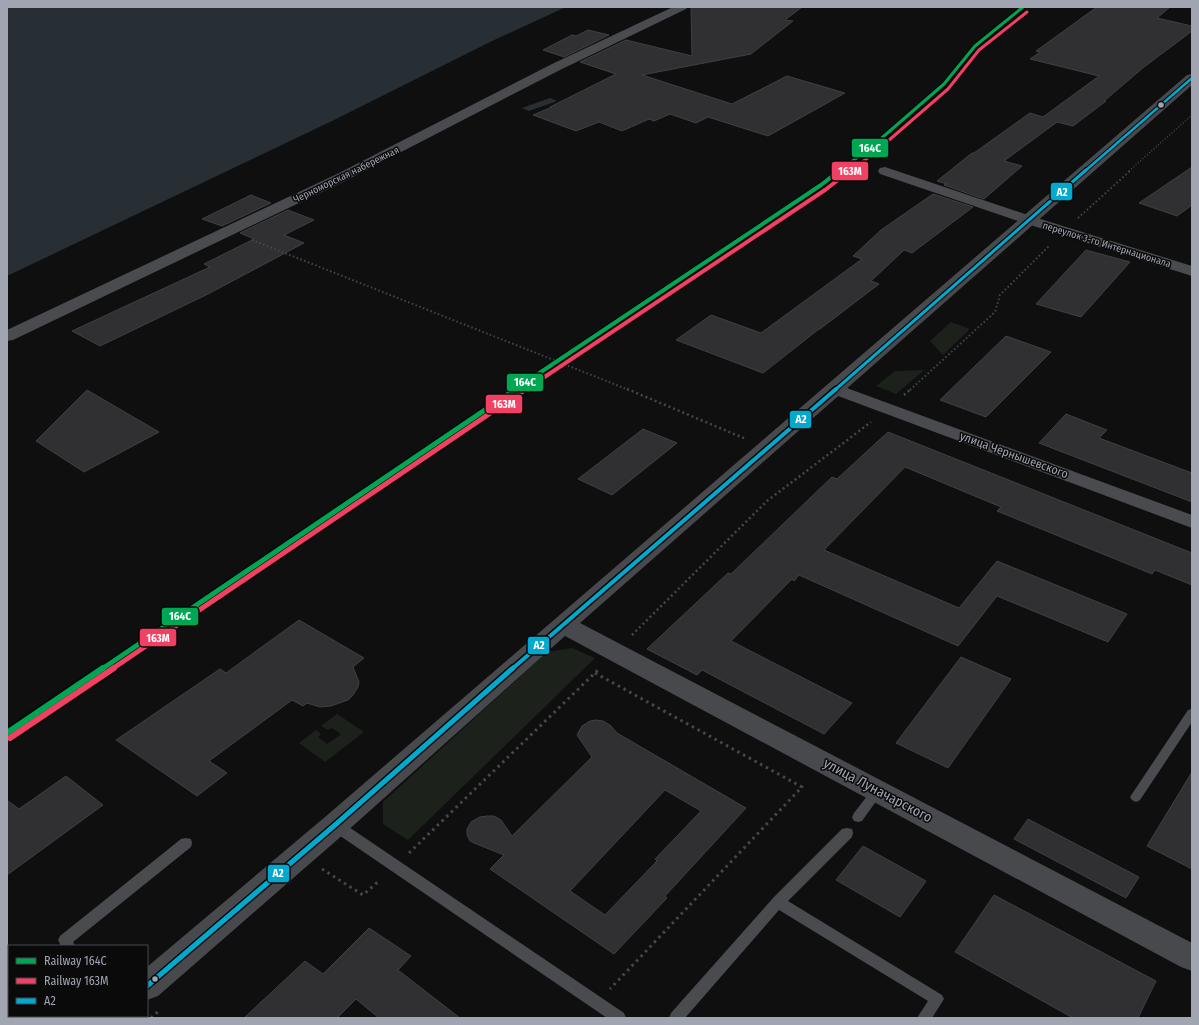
<svg xmlns="http://www.w3.org/2000/svg" width="1199" height="1025" font-family="'Fira Sans Condensed',sans-serif">
<style>
.green{fill:#1c211c}
.water{fill:#272e34}
.building{fill:#303032;stroke:#3e4044;fill-rule:evenodd}
.lines{fill:none;stroke-linecap:round;stroke-linejoin:round}
.path-far3{stroke:#45474a;stroke-width:1.5;stroke-dasharray:1 2;stroke-linecap:butt}
.path-far2{stroke:#45474a;stroke-width:2;stroke-dasharray:1.5 2.5;stroke-linecap:butt}
.path-far1{stroke:#45474a;stroke-width:2.5;stroke-dasharray:2 3;stroke-linecap:butt}
.path{stroke:#45474a;stroke-width:3;stroke-dasharray:2.5 4;stroke-linecap:butt}
.lane{fill:#4a4b4f;fill-rule:evenodd}
.street{fill:#4a4b4f;fill-rule:evenodd}
.secondary{fill:#48494c;fill-rule:evenodd}
.bus-1-far3-casing{stroke:#0a0a0b;stroke-width:4.5}
.bus-1-far2-casing{stroke:#0a0a0b;stroke-width:5.5}
.bus-1-far1-casing{stroke:#0a0a0b;stroke-width:7}
.bus-1-casing{stroke:#0a0a0b;stroke-width:8}
.bus-1-far3{stroke:#00a9ce;stroke-width:2.5}
.bus-1-far2{stroke:#00a9ce;stroke-width:3}
.bus-1-far1{stroke:#00a9ce;stroke-width:4}
.bus-1{stroke:#00a9ce;stroke-width:5}
.rail-1-far3-casing{stroke:#0a0a0b;stroke-width:5}
.rail-1-far2-casing{stroke:#0a0a0b;stroke-width:6}
.rail-1-far1-casing{stroke:#0a0a0b;stroke-width:8}
.rail-1-casing{stroke:#0a0a0b;stroke-width:10}
.rail-2-far3-casing{stroke:#0a0a0b;stroke-width:5}
.rail-2-far2-casing{stroke:#0a0a0b;stroke-width:6}
.rail-2-far1-casing{stroke:#0a0a0b;stroke-width:8}
.rail-2-casing{stroke:#0a0a0b;stroke-width:10}
.rail-1-far3{stroke:#00a651;stroke-width:3}
.rail-1-far2{stroke:#00a651;stroke-width:4}
.rail-1-far1{stroke:#00a651;stroke-width:5}
.rail-1{stroke:#00a651;stroke-width:6}
.rail-2-far3{stroke:#f24062;stroke-width:3}
.rail-2-far2{stroke:#f24062;stroke-width:4}
.rail-2-far1{stroke:#f24062;stroke-width:5}
.rail-2{stroke:#f24062;stroke-width:6}
.bus-dot{fill:#a0a5b1;stroke:#0a0a0b;stroke-width:1.5}
.labels{text-anchor:middle;stroke-width:3;stroke-linejoin:round;paint-order:stroke}
.far-street-label{font-size:10px;fill:#a0a5b1;stroke:#0a0a0b}
.street-label{font-size:12px;fill:#a0a5b1;stroke:#0a0a0b}
.near-street-label{font-size:14px;fill:#a0a5b1;stroke:#0a0a0b}
.line-badge{stroke:#0a0a0b;stroke-width:1.5}
.badge-label{font-size:11px;text-anchor:middle;font-weight:bold;fill:#fff}
</style>
<rect width="100%" height="100%" fill="#0f0f10"/>
<!-- green -->
<g class="green">
<polygon points="951,322 970,329 943,355 930,341"/>
<polygon points="924,370 896,394 876,386 895,371"/>
<polygon points="572,648 595,658 408,840 383,824 383,802 547,652"/>
<polygon points="337,714 364,732 325,762 299,743 316,730 321,734 318,737 327,744 341,734 332,728 328,730 321,726"/>
</g>
<!-- water -->
<g class="water">
<polygon points="7,7 566,7 490,42 332,121 7,276"/>
<polygon points="550,98 557,101 529,111 522,108"/>
</g>
<!-- building -->
<g class="building">
<polygon points="691,7 802,7 785,20 793,21 751,54 642,75 732,104 787,76 845,93 768,136 708,117 696,123 670,114 654,121 649,119 622,131 599,122 576,131 533,115 552,107 550,107 616,74 580,62 626,40 692,56"/>
<polygon points="1097,7 1170,7 1157,18 1192,26 1192,31 1144,67 1104,101 1106,101 1073,126 1057,122 1004,161 1022,166 984,199 944,185 947,184 937,181 972,153 974,153 1030,113 1043,117 1099,76 1030,59 1040,52 1036,51"/>
<polygon points="588,30 609,35 564,57 543,50 572,35 576,36"/>
<polygon points="1192,167 1192,205 1177,216 1139,203"/>
<polygon points="933,194 973,207 912,253 904,250 871,281 879,284 820,329 819,329 763,373 676,340 711,315 761,333 862,259 853,256 881,230"/>
<polygon points="251,195 271,203 222,226 202,219"/>
<polygon points="288,210 314,220 284,235 304,243 208,294 100,346 72,331 210,267 204,264 254,239 240,233"/>
<polygon points="1086,250 1130,262 1081,317 1036,304"/>
<polygon points="1006,336 1051,352 986,417 940,400"/>
<polygon points="87,390 159,432 84,472 36,441"/>
<polygon points="1066,414 1107,430 1099,438 1192,473 1192,502 1039,443"/>
<polygon points="643,429 677,443 612,495 578,479"/>
<polygon points="888,432 1192,553 1192,585 1155,570 1152,574 997,511 1001,507 905,467 824,550 959,608 997,561 1127,614 1108,642 997,596 958,646 799,575 794,581 792,579 731,641 852,703 824,734 702,670 697,675 647,649 728,573 731,574 832,477 837,479"/>
<polygon points="299,620 364,658 353,667 359,682 358,687 353,695 348,700 331,706 320,707 307,703 303,706 292,700 209,761 227,773 197,796 116,740 220,669 226,673"/>
<polygon points="961,657 1011,679 948,768 896,743"/>
<path d="M596,720L603,721L610,725L617,733L746,808L665,896L667,898L614,954L490,869L504,855L474,843L470,841L467,835V829L471,822L480,817L487,816H494L501,820L512,836L592,757L577,735L582,726L590,721ZM665,790L701,811L655,859L657,861L605,915L570,891Z"/>
<polygon points="1192,772 1192,869 1147,846"/>
<polygon points="66,776 103,805 7,875 7,800 19,809"/>
<polygon points="1028,819 1139,877 1126,898 1014,839"/>
<polygon points="863,846 926,881 900,917 836,880"/>
<polygon points="994,895 1156,981 1138,1018 1073,1018 955,952"/>
<polygon points="369,928 411,956 398,970 460,1018 379,1018 356,999 337,1018 244,1018 305,961 323,974"/>
</g>
<g class="lines">
<!-- path-far3 -->
<polyline class="path-far3" points="1129,171 1192,115"/>
<!-- path-far2 -->
<g class="path-far2">
<polyline points="1078,218 1131,170"/>
<polyline points="252,240 629,390"/>
<polyline points="910,390 995,312 1000,295 1050,245"/>
</g>
<!-- path-far1 -->
<g class="path-far1">
<polyline points="627,389 746,439"/>
<polyline points="904,395 911,389"/>
<polyline points="632,635 767,501 871,422"/>
</g>
<!-- path -->
<g class="path">
<polyline points="595,673 802,787 610,989"/>
<polyline points="409,853 599,669"/>
<polyline points="322,869 363,895 380,880"/>
<polyline points="151,1018 160,1010"/>
</g>
<!-- lane -->
<g class="lane">
<polygon points="1192,709 1192,722 1140,800 1136,802 1132,800 1130,797 1188,710"/>
<polygon points="878,785 882,787 884,790 882,793 862,821 858,822 854,821 852,817 854,813 874,787"/>
<polygon points="335,820 340,821 624,1013 626,1018 607,1018 330,829 329,825 330,821"/>
<polygon points="847,828 852,829 853,833 852,837 788,901 942,995 944,999 932,1018 917,1018 928,1001 779,910 685,1018 669,1018 671,1013 773,898 842,829"/>
<polygon points="186,838 191,839 192,843 191,847 73,942 75,946 61,946 58,940 60,936 181,839"/>
<polygon points="73,1016 88,1016 89,1018 74,1018"/>
</g>
<!-- street -->
<g class="street">
<polygon points="673,7 688,7 686,9 560,70 349,179 13,340 7,341 7,330 339,173 552,64"/>
<polygon points="885,167 1034,217 1192,266 1192,276 1024,223 880,174 878,171 880,168"/>
<polygon points="836,384 1192,515 1192,528 830,393 827,389 830,385"/>
</g>
<!-- secondary -->
<g class="secondary">
<polygon points="1192,74 1192,85 580,623 1192,943 1192,971 1181,967 565,636 345,833 158,996 147,1000 147,967 325,817 1187,75"/>
<polygon points="95,1016 128,1016 127,1018 94,1018"/>
</g>
<!-- bus-1-far3 casing -->
<g class="bus-1-far3-casing">
<polyline id="bus-1-far3" points="1085,171 1192,78"/>
</g>
<!-- bus-1-far2 casing -->
<g class="bus-1-far2-casing">
<polyline id="bus-1-far2" points="835,390 1086,170"/>
</g>
<!-- bus-1-far1 casing -->
<g class="bus-1-far1-casing">
<polyline id="bus-1-far1" points="512,669 836,389"/>
</g>
<!-- bus-1 casing -->
<g class="bus-1-casing">
<polyline id="bus-1" points="147,986 335,825 513,668"/>
</g>
<!-- bus-1-far3 -->
<use href="#bus-1-far3" class="bus-1-far3"/>
<!-- bus-1-far2 -->
<use href="#bus-1-far2" class="bus-1-far2"/>
<!-- bus-1-far1 -->
<use href="#bus-1-far1" class="bus-1-far1"/>
<!-- bus-1 -->
<use href="#bus-1" class="bus-1"/>
<!-- rail-1-far3 casing -->
<g class="rail-1-far3-casing">
<polyline id="rail-1-far3" points="839,171 869,149 944,84 975,46 1023,7"/>
</g>
<!-- rail-1-far2 casing -->
<g class="rail-1-far2-casing">
<polyline id="rail-1-far2" points="514,390 821,185 840,170"/>
</g>
<!-- rail-1-far1 casing -->
<g class="rail-1-far1-casing">
<polyline id="rail-1-far1" points="102,669 516,389"/>
</g>
<!-- rail-1 casing -->
<g class="rail-1-casing">
<polyline id="rail-1" points="7,733 103,668"/>
</g>
<!-- rail-2-far3 casing -->
<g class="rail-2-far3-casing">
<polyline id="rail-2-far3" points="850,171 873,154 948,89 979,50 1027,12"/>
</g>
<!-- rail-2-far2 casing -->
<g class="rail-2-far2-casing">
<polyline id="rail-2-far2" points="525,390 825,190 851,170"/>
</g>
<!-- rail-2-far1 casing -->
<g class="rail-2-far1-casing">
<polyline id="rail-2-far1" points="112,669 526,389"/>
</g>
<!-- rail-2 casing -->
<g class="rail-2-casing">
<polyline id="rail-2" points="10,738 114,668"/>
</g>
<!-- rail-1-far3 -->
<use href="#rail-1-far3" class="rail-1-far3"/>
<!-- rail-1-far2 -->
<use href="#rail-1-far2" class="rail-1-far2"/>
<!-- rail-1-far1 -->
<use href="#rail-1-far1" class="rail-1-far1"/>
<!-- rail-1 -->
<use href="#rail-1" class="rail-1"/>
<!-- rail-2-far3 -->
<use href="#rail-2-far3" class="rail-2-far3"/>
<!-- rail-2-far2 -->
<use href="#rail-2-far2" class="rail-2-far2"/>
<!-- rail-2-far1 -->
<use href="#rail-2-far1" class="rail-2-far1"/>
<!-- rail-2 -->
<use href="#rail-2" class="rail-2"/>
</g>
<!-- markers -->
<g class="bus-dot">
<circle cx="1161" cy="105" r="3.5"/>
<circle cx="155" cy="979" r="3.5"/>
</g>
<g class="labels">
<!-- far-street labels -->
<g class="far-street-label">
<text transform="translate(346 174) rotate(-26)" y="4">Черноморская набережная</text>
<text transform="translate(1107 244) rotate(17)" y="4">переулок 3-го Интернационала</text>
</g>
<!-- street labels -->
<g class="street-label">
<text transform="translate(1014 455) rotate(20)" y="4">улица Чернышевского</text>
</g>
<!-- near-street labels -->
<g class="near-street-label">
<text transform="translate(878 790) rotate(28)" y="5">улица Луначарского</text>
</g>
</g>
<g class="line-badge">
<rect x="851" y="138" width="38" height="20" rx="4" fill="#00a651"/>
<rect x="831" y="161" width="38" height="20" rx="4" fill="#f24062"/>
<rect x="1050" y="182" width="23" height="19" rx="4" fill="#00a9ce"/>
<rect x="506" y="373" width="38" height="19" rx="4" fill="#00a651"/>
<rect x="485" y="394" width="38" height="20" rx="4" fill="#f24062"/>
<rect x="789" y="410" width="23" height="19" rx="4" fill="#00a9ce"/>
<rect x="161" y="607" width="38" height="19" rx="4" fill="#00a651"/>
<rect x="139" y="628" width="38" height="19" rx="4" fill="#f24062"/>
<rect x="527" y="636" width="23" height="19" rx="4" fill="#00a9ce"/>
<rect x="267" y="864" width="23" height="19" rx="4" fill="#00a9ce"/>
</g>
<g class="badge-label">
<text x="870" y="152">164С</text>
<text x="850" y="175">163М</text>
<text x="1062" y="196">A2</text>
<text x="525" y="386">164С</text>
<text x="504" y="408">163М</text>
<text x="801" y="423">A2</text>
<text x="180" y="620">164С</text>
<text x="158" y="642">163М</text>
<text x="539" y="649">A2</text>
<text x="278" y="877">A2</text>
</g>
<!-- border -->
<rect width="1199" height="1025" fill="none" stroke="#a0a5b1" stroke-width="16"/>
<!-- legend -->
<rect x="8" y="945" width="140" height="72" fill="#0a0a0b" stroke="#46484d"/>
<rect x="16" y="958" width="20" height="6" fill="#00a651" stroke="#46484d"/>
<text x="44" y="965" font-size="12" fill="#a0a5b1">Railway 164С</text>
<rect x="16" y="978" width="20" height="6" fill="#f24062" stroke="#46484d"/>
<text x="44" y="985" font-size="12" fill="#a0a5b1">Railway 163М</text>
<rect x="16" y="998" width="20" height="6" fill="#00a9ce" stroke="#46484d"/>
<text x="44" y="1005" font-size="12" fill="#a0a5b1">A2</text>
</svg>
